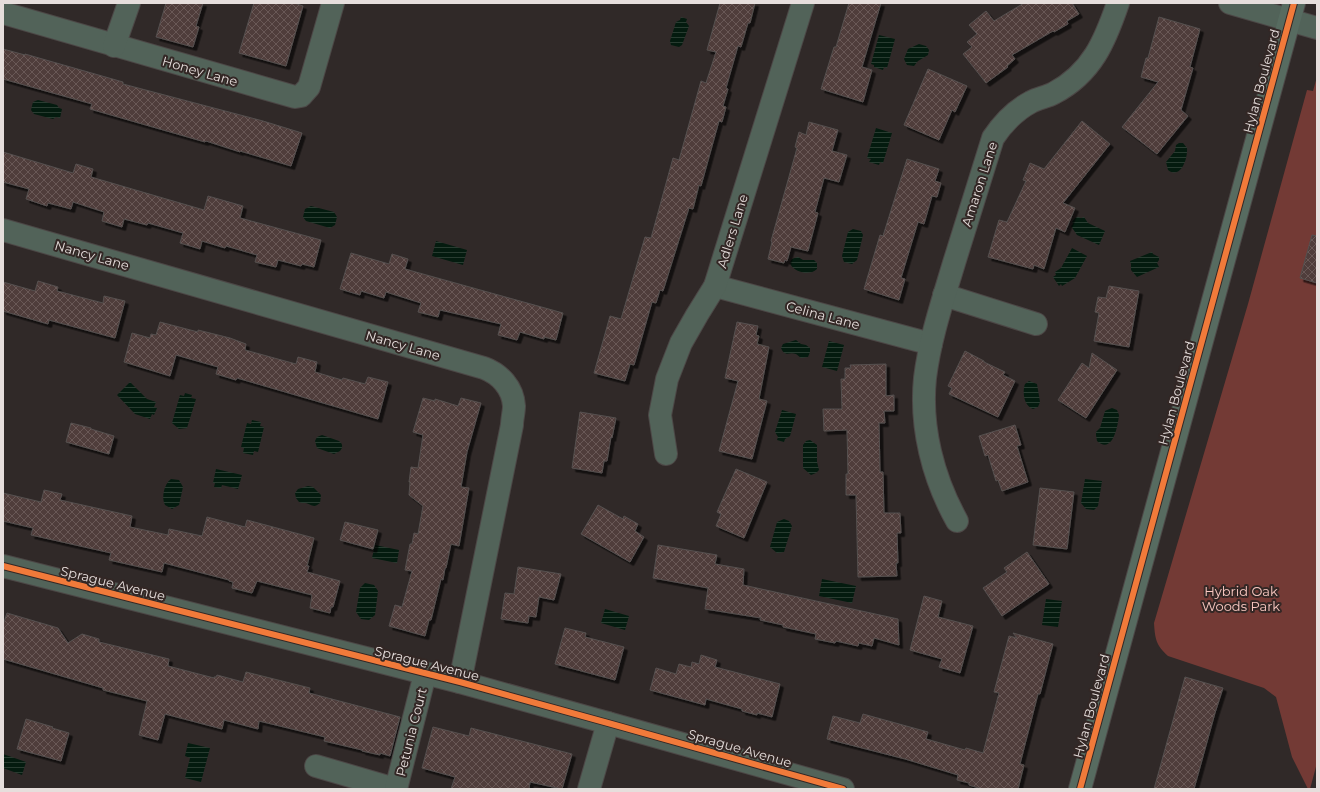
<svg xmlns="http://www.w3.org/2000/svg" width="1320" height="792" font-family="Montserrat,sans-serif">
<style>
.park{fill:#733a35}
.water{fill:url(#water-rules)}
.building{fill:url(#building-cross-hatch);stroke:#55504f;filter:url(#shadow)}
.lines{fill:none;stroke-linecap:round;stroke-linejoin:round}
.minor-casing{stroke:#4c4746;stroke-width:24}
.primary-casing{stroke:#4c4746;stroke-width:24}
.minor{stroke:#526359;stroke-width:22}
.primary{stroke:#576b60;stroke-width:22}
.cycleway-casing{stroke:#332725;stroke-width:8}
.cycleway{stroke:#f17a3a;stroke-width:6}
.labels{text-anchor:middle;stroke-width:4;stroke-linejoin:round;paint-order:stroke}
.street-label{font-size:13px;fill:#e6dedc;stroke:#332725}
.park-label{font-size:13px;fill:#fbc9c2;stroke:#332725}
</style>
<defs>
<pattern id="water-rules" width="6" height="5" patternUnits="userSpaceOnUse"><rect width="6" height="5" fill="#041b0f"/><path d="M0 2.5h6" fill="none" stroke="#293c31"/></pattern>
<pattern id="building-cross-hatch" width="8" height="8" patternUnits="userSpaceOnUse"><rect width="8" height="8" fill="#503d3b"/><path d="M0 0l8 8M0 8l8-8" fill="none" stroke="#695957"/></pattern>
<filter id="shadow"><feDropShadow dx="3.5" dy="3.5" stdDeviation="0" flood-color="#0009"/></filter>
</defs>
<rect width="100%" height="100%" fill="#302928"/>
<!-- park -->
<path class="park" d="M1317,77V763L1310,789H1308L1292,757L1276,697L1264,688L1168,656C1156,645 1155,639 1154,623L1248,304L1307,90L1313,91Z"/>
<!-- water -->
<g class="water">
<polygon points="681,17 687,19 686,22 689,26 682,45 679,47 671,45 670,41 676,22 680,20"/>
<polygon points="879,35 895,39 887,68 884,67 883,70 874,67 874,65 871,64"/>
<polygon points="919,44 926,46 929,50 928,55 918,61 914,66 907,65 904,59 908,49"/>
<polygon points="38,100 57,105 59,108 62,109 60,118 56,117 53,119 34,114 31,110 33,102"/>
<polygon points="876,128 892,133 883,163 880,162 879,165 869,162 871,159 867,158"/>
<path d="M1179,143H1183L1187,148C1188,158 1181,180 1168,170L1166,162L1175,151L1176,145Z"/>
<polygon points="311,206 334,212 337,217 335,225 330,228 306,221 303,217 305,209"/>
<polygon points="1078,217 1081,218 1084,217 1088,223 1105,231 1099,245 1077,235 1071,226 1073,224 1072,222 1075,218"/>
<polygon points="853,229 861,231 863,235 857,260 852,264 844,262 842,256 848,232"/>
<polygon points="436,241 467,250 463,265 432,256"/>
<polygon points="1072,248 1087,256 1075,278 1062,286 1061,284 1059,286 1053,277 1056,275 1055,272 1061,268"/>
<polygon points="1152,252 1153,254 1159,257 1159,260 1157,263 1159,267 1137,277 1131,270 1131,264 1130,261"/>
<path d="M798,257L803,260H814L817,263V269C804,281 777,261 798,257Z"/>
<path d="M796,340L801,344L806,345L810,348V352L808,357L801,358C799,357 798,355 796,354C789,351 785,358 781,348L783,344Z"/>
<polygon points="829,341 844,345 837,371 822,367"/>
<path d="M1029,381L1037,384L1040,402L1038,407L1033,409C1024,406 1022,392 1025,384Z"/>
<polygon points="130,382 147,399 156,402 154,407 157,408 154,415 152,414 150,419 135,414 117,395"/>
<polygon points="185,393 192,395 191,398 196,399 187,428 179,429 172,423 180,395 184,396"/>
<path d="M1112,408L1117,410L1119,415C1118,425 1113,455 1097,441L1096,435V432L1100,428L1105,411L1107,410Z"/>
<polygon points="782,410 796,414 790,436 785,439 784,442 777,440 778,437 775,432"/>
<polygon points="252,420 261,422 260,426 264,427 258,452 254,451 253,455 243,453 244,448 241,447 247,423 251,424"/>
<path d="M322,435L339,441C343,444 343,447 340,451L334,454L317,448L315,441L317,437Z"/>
<polygon points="810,440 817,445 817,462 819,470 816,473 811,475 803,468 803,445 806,441"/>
<polygon points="216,469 242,475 238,489 222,485 221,488 214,487 215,483 213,483"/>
<path d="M171,479L179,480L183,487L179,505L172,509L165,505C161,498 164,484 171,479Z"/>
<polygon points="1085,479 1102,481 1098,506 1094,510 1086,509 1081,503"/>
<path d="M308,486L313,487L321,495L320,503C313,509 312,504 305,503C303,503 301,503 299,502L296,498L295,493L298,489Z"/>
<polygon points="784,519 789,521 792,526 784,552 777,553 770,547 777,522"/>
<polygon points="375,545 399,550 397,563 372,558"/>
<polygon points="822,579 856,586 852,603 819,596"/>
<polygon points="365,583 374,585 378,591 375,615 369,620 361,619 356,612 360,588"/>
<polygon points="1046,599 1062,601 1058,627 1042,625"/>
<polygon points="605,609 629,616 625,630 601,623"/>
<polygon points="188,743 210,748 201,782 185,778 190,758 185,756"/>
<polygon points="3,754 26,762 22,775 3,768"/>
</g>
<!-- building -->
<g class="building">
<polygon points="166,3 203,3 196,26 199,27 193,47 156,37"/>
<polygon points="254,3 294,3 303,6 286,66 239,53"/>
<polygon points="720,3 755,3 750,23 748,23 741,47 738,46 726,88 728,89 723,106 726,107 722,122 719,121 701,186 699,185 693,209 689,208 663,291 660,290 656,303 652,302 634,365 630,364 625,381 594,373 610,316 621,319 645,237 651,238 673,158 679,160 701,81 706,83 716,52 707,50"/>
<polygon points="849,3 881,3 862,67 872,70 863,102 821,89 834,47 836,47"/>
<polygon points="1024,3 1072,3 1079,14 1067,21 1068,24 1054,32 1053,31 1012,55 1015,59 1007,66 1008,67 986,83 963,54 972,47 967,42 977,34 969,25 986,11 994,21"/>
<polygon points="1159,17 1200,29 1190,67 1193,68 1181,110 1188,116 1157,154 1122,127 1158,82 1141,77 1146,58 1148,58"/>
<polygon points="3,49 25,55 25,54 123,82 123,84 263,121 302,133 291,166 240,151 240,152 206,141 205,142 90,109 92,104 3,79"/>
<polygon points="928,69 967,86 955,112 952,110 939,140 904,125"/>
<polygon points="1082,121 1110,144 1063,203 1075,208 1065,232 1056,228 1044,269 1034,265 1033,269 988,257 999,220 1007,222 1026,181 1023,180 1030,163 1044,169"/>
<polygon points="809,122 838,130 832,151 847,155 839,182 824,178 815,212 818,213 808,251 791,247 787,261 785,260 784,263 768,259 772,242 771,241 797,148 795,147 799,132 806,135"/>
<polygon points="3,152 73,173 76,164 93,169 91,177 204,210 208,196 243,206 240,218 321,240 314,267 302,264 301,266 278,260 276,267 255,262 257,255 226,246 225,248 202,241 200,249 180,243 183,233 148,223 147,225 124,219 122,227 102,221 104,212 73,202 71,209 48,203 47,206 26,199 29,189 3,182"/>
<polygon points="907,159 939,169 935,181 941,183 937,197 932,196 924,224 918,222 901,278 905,279 899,300 864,289 880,235 883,236"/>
<polygon points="1312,235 1317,236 1317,283 1300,278"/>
<polygon points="351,253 389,264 392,254 408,259 405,269 563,313 556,340 544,337 544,339 520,332 517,340 498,335 501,324 440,310 438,317 418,312 421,303 386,292 384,298 361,291 360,295 340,289"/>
<polygon points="38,281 58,287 57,291 103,303 104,296 125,301 115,338 49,320 48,324 3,311 3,282 35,291"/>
<polygon points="1109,286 1139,291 1129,347 1094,341 1099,313 1095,312 1098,297 1106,298"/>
<polygon points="160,322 198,332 198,330 230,338 246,344 245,350 296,364 298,357 317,362 315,372 342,380 343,378 365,384 368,377 388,382 378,419 237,378 236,380 216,374 218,367 176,355 170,376 124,362 132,333 150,338 151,334 156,335"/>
<polygon points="737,322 758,326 756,335 759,336 757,344 769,347 759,399 767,401 752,459 719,451 738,381 725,378"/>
<polygon points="965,351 984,361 984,362 1005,372 1003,375 1015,381 998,417 949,394 952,388 948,386"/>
<polygon points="1092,353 1117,370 1086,418 1058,400 1082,363 1089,368"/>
<polygon points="886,364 886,396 894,395 894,411 884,411 885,423 879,423 880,472 883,472 884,513 900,513 901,533 897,533 898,563 896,563 897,576 858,577 856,495 846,495 846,474 848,474 847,430 824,431 823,409 842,409 841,379 845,379 845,368 851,368 850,365"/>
<polygon points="423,398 435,401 435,399 458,406 461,398 481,403 467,452 461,487 469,488 459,546 451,544 446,568 445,568 443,580 441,579 431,620 429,620 425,636 389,626 395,605 402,607 412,571 405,570 410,544 412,544 414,533 418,534 423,506 409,495 410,482 409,482 411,467 418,468 423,435 413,432"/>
<polygon points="580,412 616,418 612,438 611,437 607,461 604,461 602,473 572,468"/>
<polygon points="71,423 91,428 91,429 114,436 109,454 66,442"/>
<polygon points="1015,425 1021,445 1017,446 1028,482 1002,491 998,480 996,481 988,455 985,456 979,436"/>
<polygon points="736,469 767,482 744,538 716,526 721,514 717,512"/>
<polygon points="1040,488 1074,492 1067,549 1033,545"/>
<polygon points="44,490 62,494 60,500 132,516 130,527 168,535 169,529 202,536 207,517 245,527 247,520 314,538 307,566 309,566 307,572 340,581 333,607 331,607 330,613 310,608 312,595 257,581 252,593 232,588 233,582 229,581 229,580 164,563 162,572 109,560 111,553 31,535 33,528 3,521 3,493 41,502"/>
<polygon points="598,505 623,519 624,516 638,524 635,531 644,537 630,562 581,534"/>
<polygon points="345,522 378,530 373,549 340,540"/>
<polygon points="658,545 717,555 715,564 744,569 743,585 898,619 899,645 874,638 872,646 859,643 858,646 836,641 835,643 815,639 816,634 783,627 783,625 760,620 761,618 705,609 708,588 653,578"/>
<polygon points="1027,552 1049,584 1002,616 983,588 1007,572 1004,568"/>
<polygon points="518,567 561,574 554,600 539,597 536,617 529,616 528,623 501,619 505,593 514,594"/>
<polygon points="924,596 942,601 938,617 973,626 960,673 939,667 942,659 910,650"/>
<polygon points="7,613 58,628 68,643 82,634 99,639 99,642 169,659 168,666 214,678 214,677 216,677 217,675 243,682 246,672 310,688 309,693 400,717 390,756 380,753 380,755 362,751 362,750 324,741 325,737 259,721 258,729 224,720 222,729 165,714 158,740 139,735 147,701 103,690 103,688 3,659 3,625"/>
<polygon points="565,628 586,633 585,637 624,647 615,680 555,664"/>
<polygon points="1013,633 1053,644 1040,694 1038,694 1020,764 1024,765 1018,789 982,789 969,785 969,783 957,780 958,775 905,759 827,739 833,716 860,723 863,714 928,732 926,739 965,750 966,748 983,753 999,693 994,692 1009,636 1017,638"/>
<polygon points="701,655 717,660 715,667 780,684 772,717 757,713 757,715 742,711 742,709 706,699 705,705 650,690 656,668 676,674 679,664 691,667 692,662 699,664"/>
<polygon points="1185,677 1223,688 1215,713 1194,789 1154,789"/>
<polygon points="26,719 53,727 52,728 69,733 61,761 17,749"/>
<polygon points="433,727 469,736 471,728 572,754 562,789 530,782 529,789 451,789 455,777 422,768"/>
</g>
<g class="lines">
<!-- minor casing -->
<g class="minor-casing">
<g id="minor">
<polyline points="1230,3 1317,28"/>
<polyline points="3,13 295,97 301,96 309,87 333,3"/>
<polyline points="114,46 129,3"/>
<path d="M3,230L484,368C500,374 513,388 514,406C514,412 512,419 512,425L460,682"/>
<polyline points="715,286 931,344"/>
<polyline points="944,295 1036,324"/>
<polyline points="666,454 660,415 667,379 681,343 697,315 715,286 803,3"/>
<path d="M957,521C933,478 920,427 925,378C930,338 943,300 954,263C967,221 980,179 993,138C1003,123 1016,110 1031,102C1038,98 1047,97 1054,93C1092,73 1105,41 1118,3"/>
<polyline points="3,566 460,682 608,723 843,789"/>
<polyline points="316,766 395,789"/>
<polyline points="396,789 425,674"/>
<polyline points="589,789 608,723"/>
</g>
</g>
<!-- primary casing -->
<g class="primary-casing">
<polyline id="primary" points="1080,789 1294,3"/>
</g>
<!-- minor -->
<use href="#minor" class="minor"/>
<!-- primary -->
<use href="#primary" class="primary"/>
<!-- cycleway casing -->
<g class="cycleway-casing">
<g id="cycleway">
<polyline points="3,566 460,682 608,723 843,789"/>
<polyline points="1080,789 1294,3"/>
</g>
</g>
<!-- cycleway -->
<use href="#cycleway" class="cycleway"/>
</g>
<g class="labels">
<!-- street labels -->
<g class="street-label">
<text transform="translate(200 71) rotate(16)" y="5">Honey Lane</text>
<text transform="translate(1261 81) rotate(-75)" y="5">Hylan Boulevard</text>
<text transform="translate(979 184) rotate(-72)" y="5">Amaron Lane</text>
<text transform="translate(732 231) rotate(-73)" y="5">Adlers Lane</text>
<text transform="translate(92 255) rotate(16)" y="5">Nancy Lane</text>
<text transform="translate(823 315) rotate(15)" y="5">Celina Lane</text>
<text transform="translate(403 345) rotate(16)" y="5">Nancy Lane</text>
<text transform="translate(1176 393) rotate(-75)" y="5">Hylan Boulevard</text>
<text transform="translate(113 583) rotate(14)" y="5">Sprague Avenue</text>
<text transform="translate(427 663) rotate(14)" y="5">Sprague Avenue</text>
<text transform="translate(1091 706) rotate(-75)" y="5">Hylan Boulevard</text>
<text transform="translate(411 732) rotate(-76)" y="5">Petunia Court</text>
<text transform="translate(740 748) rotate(16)" y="5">Sprague Avenue</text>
</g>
<!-- park labels -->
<g class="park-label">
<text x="1241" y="596">Hybrid Oak<tspan x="1241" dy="15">Woods Park</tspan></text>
</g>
</g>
<!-- border -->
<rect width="1320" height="792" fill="none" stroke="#e6dedc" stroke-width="8"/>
</svg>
